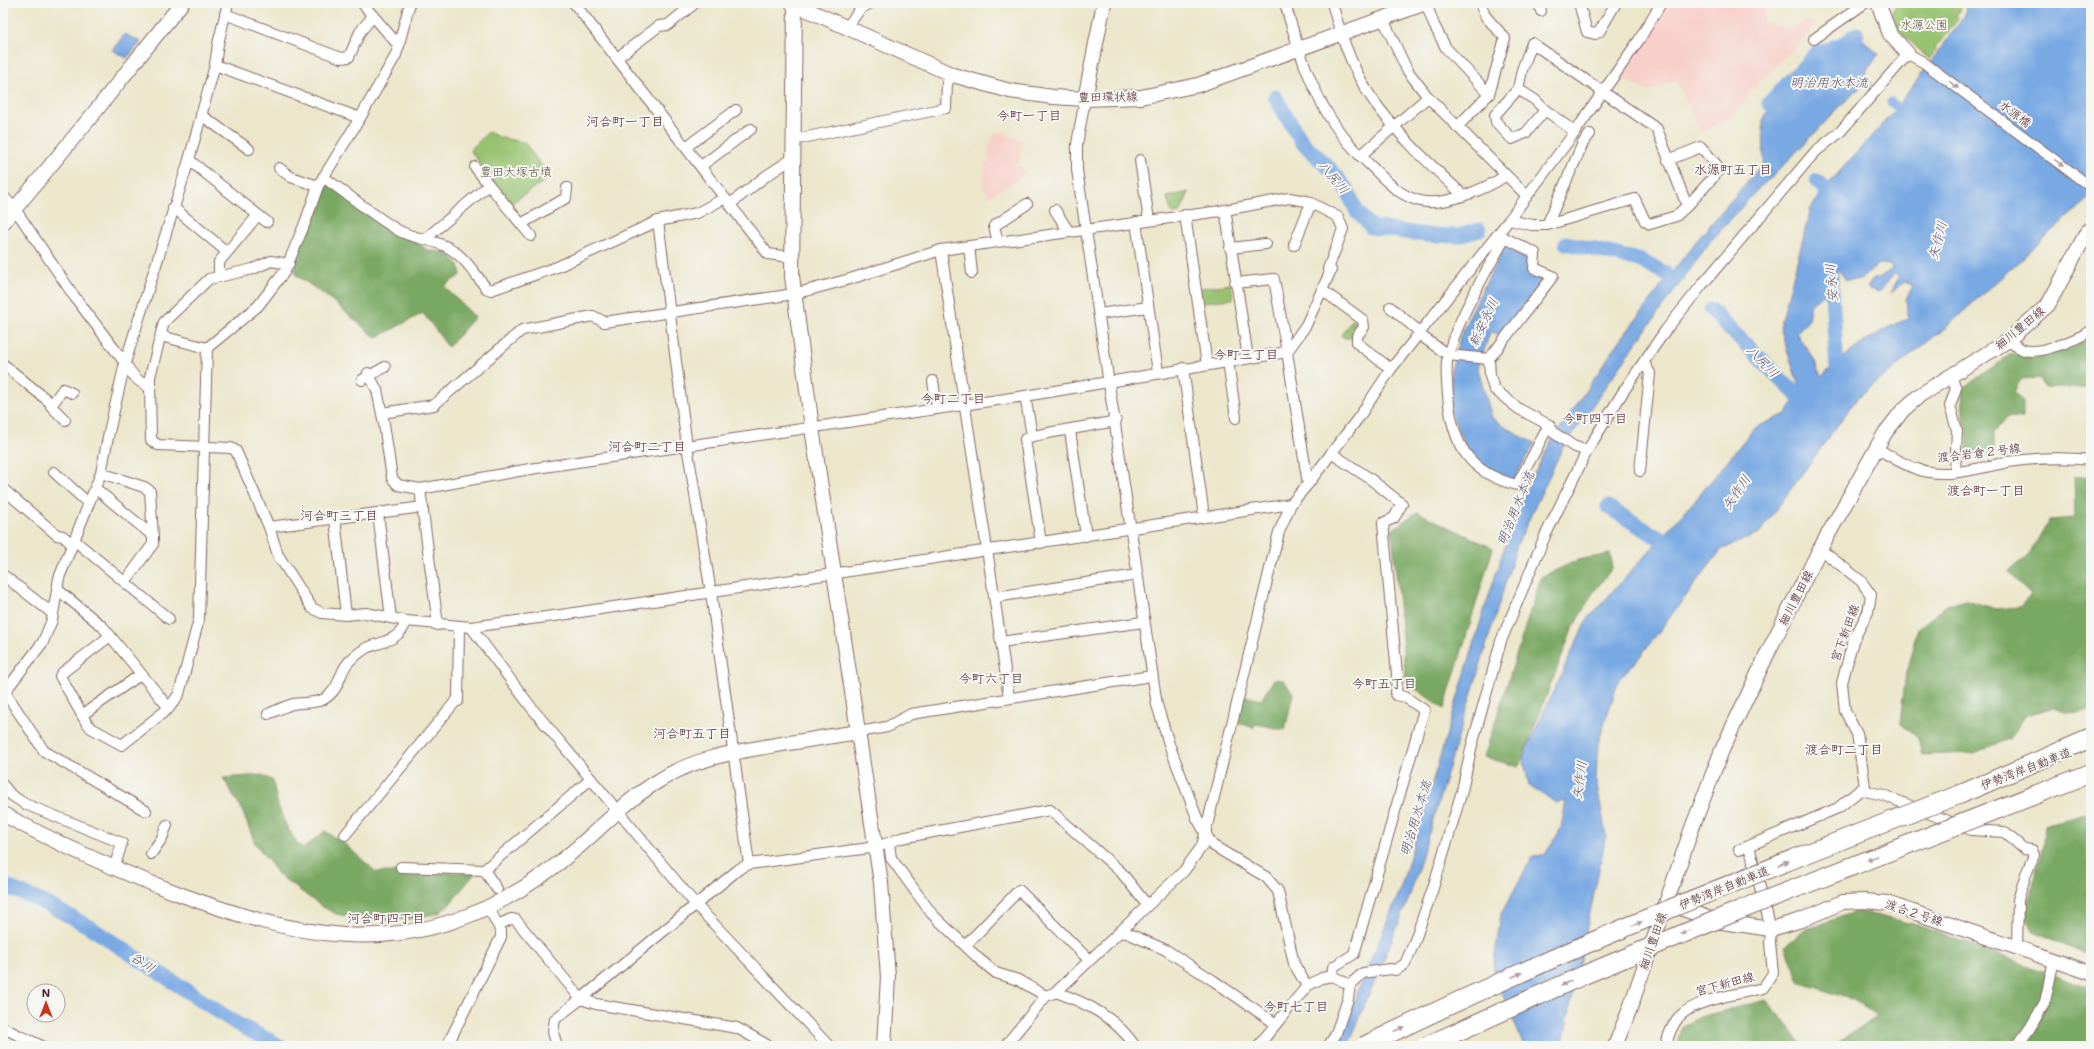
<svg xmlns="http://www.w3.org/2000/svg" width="2094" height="1049" font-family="Mali,'Klee One',sans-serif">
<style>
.built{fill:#f7d0c9}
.green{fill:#97c26f;stroke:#70704d}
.forest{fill:#79a862;stroke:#626446}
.water{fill:#79a9e3;stroke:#626487;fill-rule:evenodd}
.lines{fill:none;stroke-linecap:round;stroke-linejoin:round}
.canal{stroke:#79a9e3;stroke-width:9}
.river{stroke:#79a9e3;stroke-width:15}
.street-casing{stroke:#836563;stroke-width:12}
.secondary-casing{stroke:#836563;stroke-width:16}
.highway-casing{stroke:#836563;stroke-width:20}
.street{stroke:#fff;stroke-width:10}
.secondary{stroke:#fff;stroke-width:14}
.highway{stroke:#fff;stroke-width:18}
.highway-bridge-casing{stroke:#836563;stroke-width:20;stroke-linecap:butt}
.highway-bridge{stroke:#fff;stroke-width:18}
.oneway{fill:#ae9aa0}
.labels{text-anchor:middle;stroke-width:4;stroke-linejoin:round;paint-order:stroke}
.park-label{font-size:12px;fill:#61503f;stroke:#f6f6f2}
.street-label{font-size:12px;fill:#4a1f2b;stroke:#f6f6f2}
.water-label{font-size:13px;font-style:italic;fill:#5a4f6b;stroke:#f6f6f2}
.neighbourhood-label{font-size:13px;fill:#4a1f2b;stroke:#f6f6f2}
</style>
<rect width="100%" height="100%" fill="#f6f6f2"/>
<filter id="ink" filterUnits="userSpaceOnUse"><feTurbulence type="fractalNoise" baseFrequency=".025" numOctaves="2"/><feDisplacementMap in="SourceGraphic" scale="8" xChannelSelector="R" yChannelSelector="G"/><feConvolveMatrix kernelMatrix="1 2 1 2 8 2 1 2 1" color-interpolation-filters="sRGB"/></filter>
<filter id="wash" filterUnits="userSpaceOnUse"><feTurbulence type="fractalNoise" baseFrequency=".012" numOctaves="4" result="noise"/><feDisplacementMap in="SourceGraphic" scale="16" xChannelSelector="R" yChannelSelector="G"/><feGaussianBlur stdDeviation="0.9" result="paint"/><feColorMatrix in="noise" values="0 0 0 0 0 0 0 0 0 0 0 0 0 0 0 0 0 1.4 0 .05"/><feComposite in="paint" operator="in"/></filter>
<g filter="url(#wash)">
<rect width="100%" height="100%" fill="#ece6cb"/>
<!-- built -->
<g class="built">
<polygon points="1666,3 1764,3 1764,23 1790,29 1805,20 1818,24 1751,91 1732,117 1701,133 1676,80 1648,92 1634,83 1619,78"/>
<polygon points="996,131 1008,133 1009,136 1022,140 1019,164 1013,165 1015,167 1022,167 1025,174 989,197 986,190 983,189 985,163 988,163 989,144 992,144 991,142"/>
</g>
<!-- green -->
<g class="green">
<polygon points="1897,3 1963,3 1956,16 1959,18 1935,48 1936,50 1929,59 1900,31 1891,15"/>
<polygon points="488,132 501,138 524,142 550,177 510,204 470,150"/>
<polygon points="1189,192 1180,213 1172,214 1167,197"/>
<polygon points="1231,284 1233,299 1202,302 1200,288"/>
<polygon points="1353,319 1358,322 1359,326 1353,334 1353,338 1344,338 1341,335"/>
</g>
<!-- forest -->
<g class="forest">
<polygon points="327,184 359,206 390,232 416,242 429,251 447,252 459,265 461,275 444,286 475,317 448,347 423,313 376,338 329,298 296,275 295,262 318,186"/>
<path d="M2091,337V388H2044L2039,378L2021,379L2014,392L2023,402V418L2007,417L1994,432V453L1966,456L1968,437L1963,419L1962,389L2012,353C2016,354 2022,356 2027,357C2045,360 2076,348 2091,337Z"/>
<polygon points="2091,476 2091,711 2067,713 2055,707 2026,715 2009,739 1974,753 1922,755 1918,738 1900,723 1906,672 1918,628 1947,605 1967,600 1996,609 2020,607 2031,594 2008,572 2028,556 2049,520 2075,518 2074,477"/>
<polygon points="1417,512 1493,548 1444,709 1406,682 1392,530"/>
<polygon points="1610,554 1613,567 1593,593 1573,627 1519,767 1484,757 1541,577 1578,560"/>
<polygon points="1274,679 1284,680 1293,694 1285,730 1255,724 1253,728 1236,721 1244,696 1261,700"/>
<path d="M262,775L273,781C277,807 285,830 303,849L325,831L346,845L376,872L475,873L449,905L439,913L409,919L370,921L336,914L321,906L279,875L255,843L241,808L223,778Z"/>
<polygon points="2091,812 2091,957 2032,930 2025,917 2043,846 2044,826"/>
<polygon points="1858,911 1917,925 2091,989 2091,1046 1833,1046 1877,1017 1857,1001 1799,982 1785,946 1806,929"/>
<polygon points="1766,1000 1804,1046 1676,1046 1681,1027 1700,1017"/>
</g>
<!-- water -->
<g class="water">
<path d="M1969,3H2091V196L1944,329L1858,397L1759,533L1721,550L1638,659L1619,679L1598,743L1596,780L1606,836L1562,1046H1524L1493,970L1501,914L1533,856L1545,855L1561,828L1566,801L1556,803L1529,786L1523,757L1586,621L1698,497L1754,428L1786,414L1801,393L1780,327L1811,208L1832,180L1895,110L1961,21ZM1878,264L1890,265L1892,269L1879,278L1873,279L1867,288L1879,292L1895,273L1899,277L1890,294L1905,281L1913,286L1906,299L1908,319C1874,331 1847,354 1821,377L1814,359L1796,333L1808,321L1810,305L1828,291L1838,269L1846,280H1860Z"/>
<polygon points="125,34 141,42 127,58 112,50"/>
<path d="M1859,36L1879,54L1867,69L1866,77L1872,83L1869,86L1865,83L1859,90L1854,92L1776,173L1757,190L1710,242L1632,349L1562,449L1517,545L1409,898L1348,1046H1335L1399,893L1482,617L1514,518L1529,484L1550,443L1619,342L1693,245L1764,162L1763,121L1768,110L1816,59C1830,48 1845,49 1859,36Z"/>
<polygon points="1505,246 1531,262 1526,270 1542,281 1501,334 1490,332 1478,369 1492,418 1524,438 1535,443 1513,481 1482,467 1465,446 1451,413 1451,371 1460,337 1472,310"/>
</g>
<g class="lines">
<!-- canal -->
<polyline class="canal" points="1891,102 1906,116"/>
<!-- river -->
<g class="river">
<polyline points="1275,97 1302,142 1330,169 1347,190 1356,210 1371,227 1426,235 1458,236 1479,230"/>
<polyline points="1769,103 1817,53 1845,43 1857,34"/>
<polyline points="1817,181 1825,189 1826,208"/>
<polyline points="1566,243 1639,260 1665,273"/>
<polyline points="1830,264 1838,384"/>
<polyline points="1711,310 1812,410"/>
<polyline points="1608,507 1677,549"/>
<polyline points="3,885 47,904 88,926 239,1025 280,1046"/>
</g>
</g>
</g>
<g filter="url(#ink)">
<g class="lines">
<!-- street casing -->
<g class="street-casing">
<g id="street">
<polyline points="362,3 399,46"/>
<polyline points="574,3 768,254 791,257"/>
<path d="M1285,3C1297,46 1312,95 1339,131C1349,145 1363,158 1376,171C1389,184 1401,196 1420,201C1443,207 1486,189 1505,176"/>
<path d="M1332,3C1341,37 1354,75 1376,104C1400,137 1433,167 1463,195"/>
<polyline points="1426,3 1434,25 1446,48 1489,94"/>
<polyline points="1539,3 1541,11"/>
<polyline points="1579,3 1587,32 1595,34 1599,32 1616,3"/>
<polyline points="225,14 341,58 349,57 360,32 373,16"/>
<polyline points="1383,19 1407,70 1428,97 1527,196"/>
<polyline points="847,27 861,8 871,3"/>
<polyline points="1814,39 1865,3"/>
<polyline points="617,58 659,26 668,25 695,3"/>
<polyline points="215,65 360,118"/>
<polyline points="1518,89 1535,100 1545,110"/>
<polyline points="1085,99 1077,144 1077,170 1157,705 1169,744 1197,818 1212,845 1266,877 1278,891 1294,964 1307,986"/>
<polyline points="201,115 249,149"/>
<polyline points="1457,127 1489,94 1505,38 1486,17 1480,3"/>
<polyline points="793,140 946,108 947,83 953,75"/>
<polyline points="686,147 736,110"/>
<polyline points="1360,156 1428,97"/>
<polyline points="189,160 258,215 219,262 219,276"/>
<polyline points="1140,160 1149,220"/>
<polyline points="1668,160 1701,147 1715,163 1719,171 1689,204"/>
<polyline points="701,166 751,129"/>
<polyline points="475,167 489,185"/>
<polyline points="279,168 291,177 318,186"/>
<path d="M323,177C348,194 371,214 396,229C410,238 425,238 440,244C461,251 473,271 486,288L491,290L557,267L658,221L697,213L725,198"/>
<path d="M3,196L15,209L74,296L125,363C131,374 138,383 150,387L151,440L158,445L231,448L236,451L269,527L278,555L312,608L322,613L346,615L366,613L406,621L471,627L561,615L1291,504"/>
<polyline points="730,204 766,176 792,159"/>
<polyline points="173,207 227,252"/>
<polyline points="1055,210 1069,232"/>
<polyline points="1220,211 1289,198 1307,201 1338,217 1343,229 1328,269 1331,270 1306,325 1287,352"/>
<polyline points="258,215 267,222"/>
<polyline points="1185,215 1207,365"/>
<polyline points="1509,220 1532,225 1547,225 1635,199 1645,221 1650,224 1676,216 1689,204 1684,198 1657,129 1532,43 1522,70 1518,89 1495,115 1496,122 1512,139 1526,133 1545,110 1575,132"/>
<polyline points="658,221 686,439 711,593 749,864"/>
<polyline points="1136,222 1158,372"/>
<polyline points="521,224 566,198 567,188"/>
<polyline points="1547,225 1583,143 1590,134"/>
<polyline points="1499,235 1535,253 1534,268 1553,276 1489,359 1490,376 1494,389 1519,409 1549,425 1554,433 1573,446 1587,451"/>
<path d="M1505,238C1486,271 1458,319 1448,355C1445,368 1447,381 1448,395C1452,442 1467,473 1517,485L1549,425"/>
<polyline points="425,239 489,185 531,236"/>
<polyline points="998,242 994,226 1027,204"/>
<polyline points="1294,245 1311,203"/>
<polyline points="969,246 972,273"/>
<polyline points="1230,248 1266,244"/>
<path d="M941,250C963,400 988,548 1009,698"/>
<polyline points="1235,283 1274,279 1287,352"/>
<polyline points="1322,290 1363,320 1364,327 1357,336 1357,343 1391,369"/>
<polyline points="1390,307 1421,333"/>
<polyline points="1099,314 1148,307"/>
<polyline points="1420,335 1448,355 1489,359"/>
<polyline points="161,336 207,348"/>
<path d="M2007,341C2013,344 2019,348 2024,350C2040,355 2077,339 2091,331"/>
<polyline points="1228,361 1236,418"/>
<polyline points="3,364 52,404"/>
<polyline points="1183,368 1204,516"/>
<polyline points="368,373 377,390 384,424 392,478 398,485 420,489 530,469 1025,396 1287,352 1308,484"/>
<polyline points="1950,376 1956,388 1950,406 1957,430 1955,472"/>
<polyline points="362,380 385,367"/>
<polyline points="933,381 937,408"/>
<polyline points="150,387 150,377 164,322 209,279 253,269 271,261 289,264"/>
<polyline points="1025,396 1032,435"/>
<polyline points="382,413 434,405 522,330 593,316 604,322 794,294 850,279 941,250 1220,211 1226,215 1248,358"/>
<polyline points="65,420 51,406 63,389 72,393"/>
<polyline points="1070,431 1086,536"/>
<path d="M1876,448C1889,455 1903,465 1917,469C1946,479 1979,468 2008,462C2036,458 2063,457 2091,460"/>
<polyline points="1331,453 1369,478 1402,504 1394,518 1383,523 1397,674 1396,695 1405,697 1424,710 1354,954 1333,967 1332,976"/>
<polyline points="1640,471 1650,373 1644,363"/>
<polyline points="54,472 88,503"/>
<polyline points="95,488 153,536 150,491 144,487 101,473"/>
<polyline points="3,489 57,535 63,536 72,544"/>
<polyline points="420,489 438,625"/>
<polyline points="378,513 391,618"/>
<polyline points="335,519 346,615"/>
<polyline points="269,527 423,507"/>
<polyline points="74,540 169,619"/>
<path d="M1041,543L1025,439C1029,435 1103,424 1116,421"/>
<polyline points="3,575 52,613"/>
<polyline points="125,582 153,544 153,536"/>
<polyline points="57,589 103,627 169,708 179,694 199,619 207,348 258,306 285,271 305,223 318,186 360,118 396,55 410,3"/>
<polyline points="996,597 1137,575"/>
<polyline points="471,627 531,707 696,905 829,1046"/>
<polyline points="110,636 62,673 60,676 86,722 91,728 122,745 169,708"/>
<polyline points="1001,642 1143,622"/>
<polyline points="5,692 44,751 146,811"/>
<polyline points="3,697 7,689 43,642 52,620 59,578 101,473 109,432 125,363 189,160 215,65 218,44 228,3"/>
<path d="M268,714C276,711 285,706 293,704C303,702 315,704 324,699C343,688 337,669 355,656C359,653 364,649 368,647C383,642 402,639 406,621"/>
<polyline points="82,715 140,675"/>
<polyline points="859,732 887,727 911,714 1151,676"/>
<polyline points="3,785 11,795 25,804 122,843 114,868"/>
<polyline points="1861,790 1883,795 1971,830 2004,832 2024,849 2032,850 2034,855 2026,874 2018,900 2017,948"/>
<polyline points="345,835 455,702 458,701 459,626"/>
<polyline points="889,843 891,858 932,914 979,959 996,973 1018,980 1046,996"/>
<polyline points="1739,850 1838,808 1865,786 1857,734 1845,711 1842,683 1853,641 1868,612 1871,595 1861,581 1820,549"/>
<polyline points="151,854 162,838 167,825"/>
<polyline points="401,867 484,870 497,889"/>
<polyline points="484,870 591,779"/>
<polyline points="498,925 511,919 516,920 581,999 739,869 749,864 877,847 901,838 1050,810 1121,872 1147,905"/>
<polyline points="1119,932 1127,933 1166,950 1214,981 1276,1024"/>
<polyline points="966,945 1019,890 1089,960"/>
<path d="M1056,992C1087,1003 1116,1018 1135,1046"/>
<polyline points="3,1028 42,1046"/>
<polyline points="447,1046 501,937 501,931 488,907"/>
<polyline points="557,1046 553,1032 555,1019 581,999 596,1004 737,1028 769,1046"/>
<polyline points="1005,1046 1046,996 1056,992 1070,979 1184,871 1202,846 1279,532 1291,504 1308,484 1359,417 1391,369 1509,220 1575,132 1639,40 1661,3"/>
<polyline points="1258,1046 1307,986 1322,978 1332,976 1350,985 1363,973 1390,969 1396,970 1405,964 1414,943 1433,888 1462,791 1471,749 1501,641 1545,536 1587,451 1623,392 1665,331 1702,285 1815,152 1840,132 1908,54 1923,62 2091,187"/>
<polyline points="1328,1046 1335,1036 1348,999 1350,985"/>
<path d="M1666,1046C1668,1036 1671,1027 1678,1018C1694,999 1739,994 1763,988L1773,973L1770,943L1771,929L1749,846"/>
<polyline points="2017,1046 2030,1028 2045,1002 2054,960"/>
</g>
</g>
<!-- secondary casing -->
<g class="secondary-casing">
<g id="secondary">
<polyline points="792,3 953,75 1010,91 1053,97 1085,99 1141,97 1198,85 1426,3"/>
<polyline points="795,3 792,276 812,428 881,883 888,977 884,1046"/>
<polyline points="1878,3 1890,34 1908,54"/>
<polyline points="1085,99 1104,3"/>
<polyline points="3,223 94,113 182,3"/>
<path d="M3,814C61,846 121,872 182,895C293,936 394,959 504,899C530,885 554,868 577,848C604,825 629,798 660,780C695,758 735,752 776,745C803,741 831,736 859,732"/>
<polyline points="1672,905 1716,921 1771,929 1801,920 1843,902 1865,901 1887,903 2091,973"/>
<polyline points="1615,1046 1629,1011 1692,828 1722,750 1770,648 1820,549 1885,433 1903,410 1920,395 2007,341 2048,305 2087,232 2091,229"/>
</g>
</g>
<!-- highway casing -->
<g class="highway-casing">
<polyline id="highway" points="1961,794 2091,738"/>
</g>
<!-- street -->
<use href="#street" class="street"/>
<!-- secondary -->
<use href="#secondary" class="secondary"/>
<!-- highway -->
<use href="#highway" class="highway"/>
<!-- highway-bridge casing -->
<g class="highway-bridge-casing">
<g id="highway-bridge">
<path d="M1364,1046C1558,951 1759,871 1961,794"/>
<polyline points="1426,1046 1584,975 1740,910 2091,773"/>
</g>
</g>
<!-- highway-bridge -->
<use href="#highway-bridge" class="highway-bridge"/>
</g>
<!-- one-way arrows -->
<defs><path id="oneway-solid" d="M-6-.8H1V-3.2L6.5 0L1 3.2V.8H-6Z"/></defs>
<g class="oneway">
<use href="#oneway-solid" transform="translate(1954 85) rotate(37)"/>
<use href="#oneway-solid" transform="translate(2059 163) rotate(37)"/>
<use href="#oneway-solid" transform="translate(1872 858) rotate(159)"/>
<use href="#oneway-solid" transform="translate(1783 863) rotate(-22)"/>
<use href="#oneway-solid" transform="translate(1637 924) rotate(-23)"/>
<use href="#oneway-solid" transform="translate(1686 932) rotate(157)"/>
<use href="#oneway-solid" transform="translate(1517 975) rotate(-24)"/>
<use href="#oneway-solid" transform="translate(1566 983) rotate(156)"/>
<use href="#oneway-solid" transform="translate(1399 1029) rotate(-26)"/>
</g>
</g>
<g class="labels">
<!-- park labels -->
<g class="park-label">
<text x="1924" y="29">水源公園</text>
<text x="516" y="176">豊田大塚古墳</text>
</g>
<!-- street labels -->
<g class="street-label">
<text transform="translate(1108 97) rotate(-1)" y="4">豊田環状線</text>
<text transform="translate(2015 114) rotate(37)" y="4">水源橋</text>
<text transform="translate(2020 328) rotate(-39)" y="4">細川豊田線</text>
<text transform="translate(1979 453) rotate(-7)" y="4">渡合岩倉２号線</text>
<text transform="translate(1796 598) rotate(-63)" y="4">細川豊田線</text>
<text transform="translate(1845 633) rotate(-70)" y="4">宮下新田線</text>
<text transform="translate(2026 769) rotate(-21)" y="4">伊勢湾岸自動車道</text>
<text transform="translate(1724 888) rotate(-22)" y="4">伊勢湾岸自動車道</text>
<text transform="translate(1914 913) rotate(18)" y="4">渡合２号線</text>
<text transform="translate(1653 941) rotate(-71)" y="4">細川豊田線</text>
<text transform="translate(1725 984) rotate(-15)" y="4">宮下新田線</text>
</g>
<!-- water labels -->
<g class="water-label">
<text x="1829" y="87">明治用水本流</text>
<text transform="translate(1334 177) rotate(50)" y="5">八尻川</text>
<text transform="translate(1937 240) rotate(-75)" y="5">矢作川</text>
<text transform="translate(1831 283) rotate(-94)" y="5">安永川</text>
<text transform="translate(1483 322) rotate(-65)" y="5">新安永川</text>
<text transform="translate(1763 361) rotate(45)" y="5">八尻川</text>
<text transform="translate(1736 492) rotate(-56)" y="5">矢作川</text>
<text transform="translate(1515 508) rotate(-68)" y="5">明治用水本流</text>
<text transform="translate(1579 780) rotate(-82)" y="5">矢作川</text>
<text transform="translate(1415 818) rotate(-73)" y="5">明治用水本流</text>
<text transform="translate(143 962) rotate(34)" y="5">谷川</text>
</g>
<!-- neighbourhood labels -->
<g class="neighbourhood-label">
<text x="1029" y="120">今町一丁目</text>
<text x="625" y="126">河合町一丁目</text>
<text x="1733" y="174">水源町五丁目</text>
<text x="1246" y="359">今町三丁目</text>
<text x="953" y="403">今町二丁目</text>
<text x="1595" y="423">今町四丁目</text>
<text x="647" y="451">河合町二丁目</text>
<text x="1986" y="495">渡合町一丁目</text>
<text x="339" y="520">河合町三丁目</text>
<text x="991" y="683">今町六丁目</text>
<text x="1384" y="688">今町五丁目</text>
<text x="692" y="738">河合町五丁目</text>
<text x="1844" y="754">渡合町二丁目</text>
<text x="386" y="923">河合町四丁目</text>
<text x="1296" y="1011">今町七丁目</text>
</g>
</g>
<!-- margin -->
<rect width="2094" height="1049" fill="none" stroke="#f6f6f2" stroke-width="16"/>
<!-- north arrow -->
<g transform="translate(46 1003)"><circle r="19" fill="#f6f6f2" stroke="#b1a0a2"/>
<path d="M0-3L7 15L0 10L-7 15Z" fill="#c8321e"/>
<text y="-6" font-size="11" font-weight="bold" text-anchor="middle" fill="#4a1f2b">N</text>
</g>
</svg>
